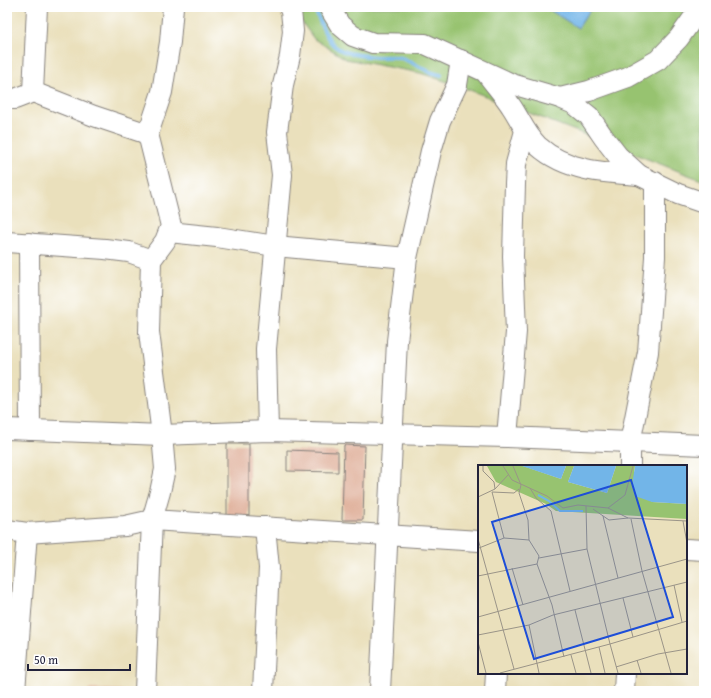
<svg xmlns="http://www.w3.org/2000/svg" width="711" height="698" font-family="'Gentium Book Plus',serif">
<style>
.green{fill:#97c370;stroke:#5c7256}
.water{fill:#72b5e8;stroke:#4a6c92}
.lines{fill:none;stroke-linecap:round;stroke-linejoin:round}
.stream{stroke:#72b5e8;stroke-width:4}
.building{fill:#dfaf99}
.minor-casing{stroke:#86817c;stroke-width:22}
.minor{stroke:#fff;stroke-width:20}
.inset-river{fill:none;stroke:#72b5e8;stroke-width:2}
.inset-road{fill:none;stroke:#9a9488;stroke-width:1}
.view{fill:#1d4ed8;fill-opacity:0.15;stroke:#1d4ed8;stroke-width:2}
.inset-edge{fill:none;stroke:#22223b;stroke-width:2}
</style>
<rect width="100%" height="100%" fill="#fff"/>
<filter id="ink" filterUnits="userSpaceOnUse"><feTurbulence type="fractalNoise" baseFrequency=".025" numOctaves="2"/><feDisplacementMap in="SourceGraphic" scale="8" xChannelSelector="R" yChannelSelector="G"/><feConvolveMatrix kernelMatrix="1 2 1 2 8 2 1 2 1" color-interpolation-filters="sRGB"/></filter>
<filter id="wash" filterUnits="userSpaceOnUse"><feTurbulence type="fractalNoise" baseFrequency=".012" numOctaves="4" result="noise"/><feDisplacementMap in="SourceGraphic" scale="16" xChannelSelector="R" yChannelSelector="G"/><feGaussianBlur stdDeviation="0.9" result="paint"/><feColorMatrix in="noise" values="0 0 0 0 0 0 0 0 0 0 0 0 0 0 0 0 0 1.4 0 .05"/><feComposite in="paint" operator="in"/></filter>
<g filter="url(#wash)">
<rect width="100%" height="100%" fill="#eae0bc"/>
<!-- green -->
<polygon class="green" points="291,7 545,7 578,28 592,7 704,7 704,40 701,57 704,71 704,181 457,85 420,73 346,59 314,39"/>
<!-- water -->
<polygon class="water" points="545,7 592,7 578,28"/>
<g class="lines">
<!-- stream -->
<path class="stream" d="M314,7C331,48 331,53 377,57C384,57 394,56 401,58C410,61 418,66 426,70C431,73 436,74 441,75"/>
</g>
<g id="blocks">
<!-- building -->
<g class="building">
<rect x="227" y="444" width="22" height="75"/>
<polygon points="344,445 365,446 363,520 342,520"/>
<polygon points="287,450 338,452 338,472 287,471"/>
<polygon points="88,689 123,690 123,691 88,691"/>
</g>
</g>
</g>
<g filter="url(#ink)">
<use href="#blocks" fill-opacity="0" stroke="#86817c" stroke-width="1"/>
<g class="lines">
<!-- minor casing -->
<g class="minor-casing">
<g id="minor">
<polyline points="329,7 340,25 353,36 373,43 425,44 512,84 560,98 574,104 589,116 604,138 618,156 639,175 678,194 704,203"/>
<path d="M487,74C495,85 504,95 511,106C520,119 526,135 538,146C566,171 604,173 639,175"/>
<polyline points="33,92 37,7"/>
<polyline points="560,98 589,91 628,77 658,60 679,38 701,7"/>
<polyline points="7,99 15,99 33,92 94,116 148,134"/>
<polyline points="169,232 217,237 275,246 407,258"/>
<polyline points="7,242 105,249 129,252 151,260"/>
<polyline points="29,243 30,430"/>
<polyline points="7,429 162,435 268,431 507,437 704,445"/>
<polyline points="268,431 266,349 282,175 277,132 283,85 290,56 293,31 291,11 289,7"/>
<polyline points="507,437 516,332 513,256 515,184 516,164 525,131"/>
<polyline points="630,466 630,443 648,352 655,257 655,182"/>
<polyline points="7,530 27,533 125,526 152,520 479,541"/>
<polyline points="686,549 704,550"/>
<polyline points="15,691 27,533"/>
<polyline points="145,691 152,520 160,492 165,469 162,435 149,332 151,260 165,241 171,226 148,134 162,92 170,42 173,7"/>
<polyline points="263,691 269,568 265,527"/>
<polyline points="380,691 397,341 407,258 431,151 440,121 457,85 461,60"/>
<polyline points="495,691 496,673"/>
<polyline points="624,691 625,673"/>
</g>
</g>
<!-- minor -->
<use href="#minor" class="minor"/>
</g>
</g>
<!-- overview -->
<g transform="translate(478 465)">
<rect width="209" height="209" fill="#eae0bc"/>
<path d="M9,1H45L83,14L88,1H96L90,17L129,28L138,1H157L156,7L174,37L209,39V54L78,46L68,39L18,17Z" fill="#97c370"/>
<path d="M44,1H88L83,14ZM96,1H138L129,28L90,17ZM157,1H209V39L174,37L157,31L154,21Z" fill="#72b5e8"/>
<path class="inset-river" d="M60,30L71,36L82,46H105"/>
<path class="inset-road" d="M25,1L34,15L69,31L85,43L100,40L130,43L150,53L209,56M35,1L43,20L41,28L50,55L51,75L61,91L59,99L74,140L86,192M52,23L58,33L73,46L92,126M17,24L30,10M0,32L17,24L16,17L5,6V1M108,41L109,84L132,179L209,156M130,43L147,30L155,1M115,44L131,55L150,53M125,51L140,113M153,54L164,106L193,208M205,56L209,78M26,73L14,27L36,28L41,24M0,74L36,204M1,83L26,73L51,75M61,93L109,84M34,103L45,140M0,111L59,99M196,120L204,157M145,133L155,172M97,145L113,208M0,152L209,94M51,160L61,208M0,170L51,160L75,150L209,117M0,177L8,208M121,182L127,208M93,190L98,208M159,195L163,208M138,202L180,189L209,184M22,208L132,179L140,208"/>
<path class="view" d="M153,15L195,152L56,194L14,57Z"/>
<rect width="209" height="209" class="inset-edge"/>
</g>
<!-- margin -->
<rect width="711" height="698" fill="none" stroke="#fff" stroke-width="24"/>
<!-- scale -->
<path d="M28 664v6h102v-6" fill="none" stroke="#22223b" stroke-width="2"/>
<text x="34" y="664" font-size="12" fill="#22223b" stroke="#ffffff" stroke-width="3" paint-order="stroke">50 m</text>
</svg>
